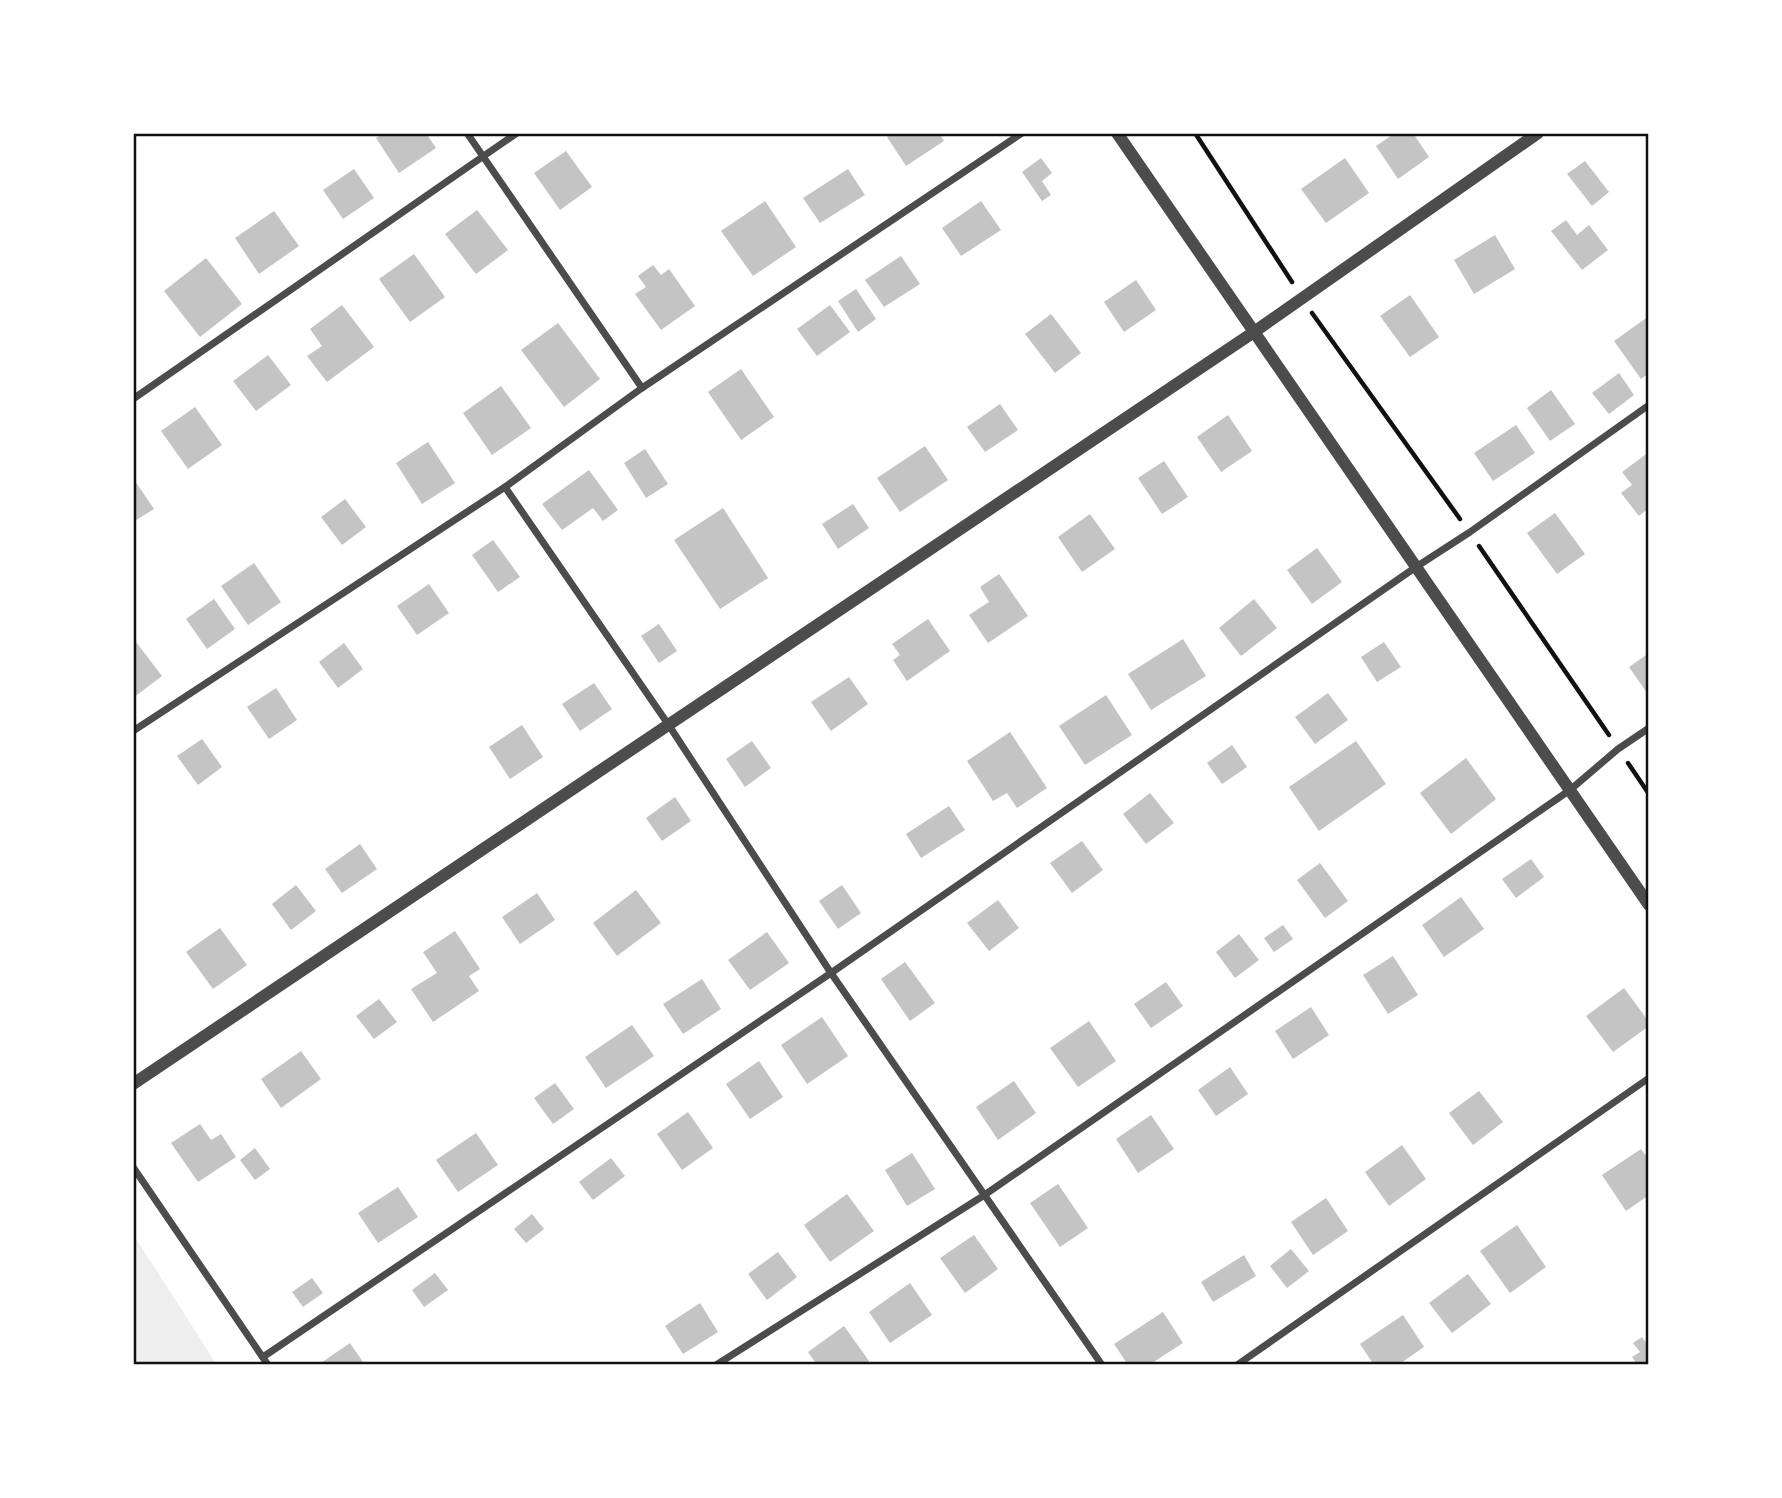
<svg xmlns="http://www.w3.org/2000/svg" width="1782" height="1498" font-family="'Source Sans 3',sans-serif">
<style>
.green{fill:#eee}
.building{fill:#c4c4c4}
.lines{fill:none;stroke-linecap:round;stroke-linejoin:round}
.path{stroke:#111;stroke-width:4.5}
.minor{stroke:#4c4c4c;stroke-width:7}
.tertiary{stroke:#4c4c4c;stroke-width:12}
.neatline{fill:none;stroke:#111;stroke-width:2.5}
</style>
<rect width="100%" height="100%" fill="#fff"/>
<!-- green -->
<polygon class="green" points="133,1234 217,1365 133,1365"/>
<!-- building -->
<g class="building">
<polygon points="384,133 426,133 436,148 399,173 376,138"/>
<polygon points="893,133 939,133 944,141 906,166 887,137"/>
<polygon points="1395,133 1413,133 1429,157 1398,179 1376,146"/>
<polygon points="566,151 592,187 560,210 534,173"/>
<polygon points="1041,158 1052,173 1042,181 1051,195 1042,201 1022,172"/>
<polygon points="1345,158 1369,193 1326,223 1301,189"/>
<polygon points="1585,161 1609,192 1592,206 1567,174"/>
<polygon points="354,169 374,198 343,219 323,190"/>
<polygon points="848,169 865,195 820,223 803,198"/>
<polygon points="765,201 796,247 753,276 721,231"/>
<polygon points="981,201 1001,230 961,256 942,228"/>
<polygon points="477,210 508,250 476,274 445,234"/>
<polygon points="274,211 299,246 259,274 235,238"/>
<polygon points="1566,220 1577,235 1589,225 1608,250 1582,270 1551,231"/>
<polygon points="1495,235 1515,269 1474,294 1454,260"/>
<polygon points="414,254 445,297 410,322 379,279"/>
<polygon points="901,256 920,284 884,307 865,280"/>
<polygon points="206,258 242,304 200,337 164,291"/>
<polygon points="653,265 661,275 669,269 695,306 661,330 635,294 646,287 638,276"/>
<polygon points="1136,280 1156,310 1124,332 1104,302"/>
<polygon points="856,289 876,319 858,332 838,301"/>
<polygon points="1410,295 1439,337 1410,357 1380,316"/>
<polygon points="342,305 374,347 327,382 307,356 322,346 310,329"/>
<polygon points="830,305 850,332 817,356 797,329"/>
<polygon points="1051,314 1081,353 1055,373 1025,334"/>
<polygon points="1649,316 1649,373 1641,379 1614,341"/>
<polygon points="558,323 600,379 564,407 521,350"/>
<polygon points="268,355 291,385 256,411 233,381"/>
<polygon points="741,369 774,417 741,440 708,392"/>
<polygon points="1619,373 1634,395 1609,414 1592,393"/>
<polygon points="501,386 531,428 492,455 463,413"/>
<polygon points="1551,390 1575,424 1550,441 1527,408"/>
<polygon points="1000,404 1018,430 985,452 967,427"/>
<polygon points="195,407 222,445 188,469 161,431"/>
<polygon points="1228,415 1252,451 1221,472 1197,437"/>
<polygon points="1516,425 1535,453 1493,481 1474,453"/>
<polygon points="428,442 455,483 422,504 396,463"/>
<polygon points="925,446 948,480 900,512 877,478"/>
<polygon points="645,449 668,484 646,498 624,463"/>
<polygon points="1649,452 1649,508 1639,516 1621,493 1632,485 1622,472"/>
<polygon points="1164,461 1188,497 1162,514 1138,478"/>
<polygon points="589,470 618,510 603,521 593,508 562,530 542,504"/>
<polygon points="133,478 154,509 133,522"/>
<polygon points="345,499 366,527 342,545 321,517"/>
<polygon points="853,504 869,528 838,549 822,524"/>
<polygon points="723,508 768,578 720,609 674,540"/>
<polygon points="1555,513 1585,554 1557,574 1527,533"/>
<polygon points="1090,514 1115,549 1082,572 1058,537"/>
<polygon points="493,540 520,577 498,592 472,555"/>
<polygon points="1317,548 1342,582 1312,604 1287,570"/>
<polygon points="254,563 281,602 248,625 221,586"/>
<polygon points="999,574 1028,616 988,643 969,615 989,602 980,587"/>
<polygon points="429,584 449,613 417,635 397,606"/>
<polygon points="214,599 235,629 207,649 186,619"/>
<polygon points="1254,599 1277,628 1241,656 1219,628"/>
<polygon points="928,619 950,651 907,681 893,660 900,655 892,644"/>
<polygon points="659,624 677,651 659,663 641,636"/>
<polygon points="1183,639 1206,676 1151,710 1128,674"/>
<polygon points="136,642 162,676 133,698 133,644"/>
<polygon points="1384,642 1401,667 1377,682 1361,657"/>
<polygon points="344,643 363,669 338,688 319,662"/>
<polygon points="1649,653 1649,696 1629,667"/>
<polygon points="849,677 868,704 831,731 811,702"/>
<polygon points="594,683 612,709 580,731 562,704"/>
<polygon points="276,688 297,720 269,739 247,707"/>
<polygon points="1328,693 1348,720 1315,744 1295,717"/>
<polygon points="1106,695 1132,735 1085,765 1059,726"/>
<polygon points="522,725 543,757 510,779 489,747"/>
<polygon points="1010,732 1047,788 1017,808 1007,793 993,801 967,761"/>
<polygon points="202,739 222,767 198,785 177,756"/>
<polygon points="752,741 771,768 745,787 726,759"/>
<polygon points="1356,741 1386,784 1319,831 1289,787"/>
<polygon points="1232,745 1247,767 1222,784 1207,763"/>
<polygon points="1466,758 1496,799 1451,834 1420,793"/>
<polygon points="1150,793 1174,823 1146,844 1123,814"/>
<polygon points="675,797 691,821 662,841 646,818"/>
<polygon points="949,806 965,830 921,858 906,834"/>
<polygon points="1082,841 1103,870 1072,893 1050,863"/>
<polygon points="360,844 377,869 342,893 325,869"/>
<polygon points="1531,859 1544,877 1516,898 1502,879"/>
<polygon points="1320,863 1348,901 1325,918 1297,880"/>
<polygon points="296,885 316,911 291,930 272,904"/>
<polygon points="842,885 861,913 838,929 819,901"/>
<polygon points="636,890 661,923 617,956 593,923"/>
<polygon points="537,893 555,920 520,944 502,917"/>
<polygon points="1461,897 1484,929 1444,957 1422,925"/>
<polygon points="998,900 1019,928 989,951 967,923"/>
<polygon points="1283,925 1293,939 1274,952 1264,938"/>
<polygon points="220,928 247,965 213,989 186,952"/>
<polygon points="455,931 480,969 469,976 479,991 433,1022 411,989 437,973 423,952"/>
<polygon points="767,932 789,963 750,990 728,960"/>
<polygon points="1239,934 1259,960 1235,978 1216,952"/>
<polygon points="1393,956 1418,995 1388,1014 1363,975"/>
<polygon points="905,962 935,1003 910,1021 881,979"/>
<polygon points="702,979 721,1009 683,1034 663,1004"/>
<polygon points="1166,982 1183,1006 1151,1028 1134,1004"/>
<polygon points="1624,988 1649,1022 1649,1026 1613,1052 1586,1016"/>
<polygon points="379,999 397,1022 374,1039 356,1016"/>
<polygon points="1311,1007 1329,1035 1293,1059 1275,1031"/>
<polygon points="822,1017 848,1056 807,1084 781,1045"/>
<polygon points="1089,1021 1116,1061 1078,1087 1050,1048"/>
<polygon points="632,1025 654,1056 606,1088 585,1057"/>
<polygon points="301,1051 321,1079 281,1108 261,1079"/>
<polygon points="759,1061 783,1097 750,1119 726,1084"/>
<polygon points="1230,1067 1248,1094 1216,1116 1198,1090"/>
<polygon points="1014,1081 1036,1113 998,1140 976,1107"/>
<polygon points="555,1083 574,1109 553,1124 534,1098"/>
<polygon points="1479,1091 1503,1122 1473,1145 1449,1113"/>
<polygon points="688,1112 713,1148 682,1170 657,1134"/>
<polygon points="1151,1115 1174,1149 1138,1173 1116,1139"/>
<polygon points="200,1124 211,1140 221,1134 236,1157 198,1182 171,1143"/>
<polygon points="476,1133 498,1165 458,1192 436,1160"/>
<polygon points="1402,1145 1426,1179 1389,1206 1365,1172"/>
<polygon points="255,1148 270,1169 255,1180 240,1160"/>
<polygon points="1641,1149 1649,1160 1649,1195 1626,1211 1602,1175"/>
<polygon points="912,1153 935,1189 907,1206 885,1170"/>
<polygon points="611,1158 625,1176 593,1200 579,1182"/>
<polygon points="1058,1184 1088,1228 1060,1247 1030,1203"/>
<polygon points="398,1187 418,1217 378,1243 358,1213"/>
<polygon points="847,1194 874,1231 830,1262 804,1225"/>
<polygon points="1326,1198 1348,1231 1313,1255 1291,1222"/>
<polygon points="532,1214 544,1229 526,1243 514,1229"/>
<polygon points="1517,1225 1546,1267 1510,1293 1480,1251"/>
<polygon points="974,1235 998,1269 965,1293 940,1258"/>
<polygon points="1291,1249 1309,1271 1287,1288 1270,1266"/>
<polygon points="778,1252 797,1277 767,1300 748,1274"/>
<polygon points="1244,1255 1256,1276 1213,1302 1201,1282"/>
<polygon points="435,1273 448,1290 424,1307 412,1290"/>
<polygon points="1468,1274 1491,1304 1452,1333 1429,1303"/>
<polygon points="312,1278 323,1293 303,1307 292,1292"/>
<polygon points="910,1283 932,1315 890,1343 869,1312"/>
<polygon points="700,1303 718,1332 683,1354 665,1326"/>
<polygon points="1163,1312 1183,1343 1149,1365 1128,1365 1114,1344"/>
<polygon points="1403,1315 1424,1347 1398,1365 1374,1365 1360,1344"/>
<polygon points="844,1326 869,1361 864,1365 817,1365 808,1352"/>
<polygon points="1642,1337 1647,1344 1649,1343 1649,1365 1638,1365 1632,1357 1640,1352 1633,1343"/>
<polygon points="350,1343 365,1365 318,1365"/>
</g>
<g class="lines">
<!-- path -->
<g class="path">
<polyline points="1195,133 1292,282"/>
<polyline points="1312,313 1460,519"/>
<polyline points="1479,546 1609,735"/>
<polyline points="1628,763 1649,794"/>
</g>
<!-- minor -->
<g class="minor">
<polyline points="467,133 642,388"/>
<polyline points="133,399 517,133"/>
<polyline points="505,487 668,724 831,973 1102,1365"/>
<polyline points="133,731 505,487 642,388 1022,133"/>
<polyline points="133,1167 268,1365"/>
<polyline points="263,1357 831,973 1416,567 1470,532 1649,405"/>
<polyline points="716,1365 983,1196 1570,790 1618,749 1649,728"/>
<polyline points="1237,1365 1649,1078"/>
</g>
<!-- tertiary -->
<g class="tertiary">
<polyline points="1117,133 1649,905"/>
<polyline points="133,1084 1254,332 1538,133"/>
</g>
</g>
<!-- border -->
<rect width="1782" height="1498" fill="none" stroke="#ffffff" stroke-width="270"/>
<rect x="135" y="135" width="1512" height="1228" class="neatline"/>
</svg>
